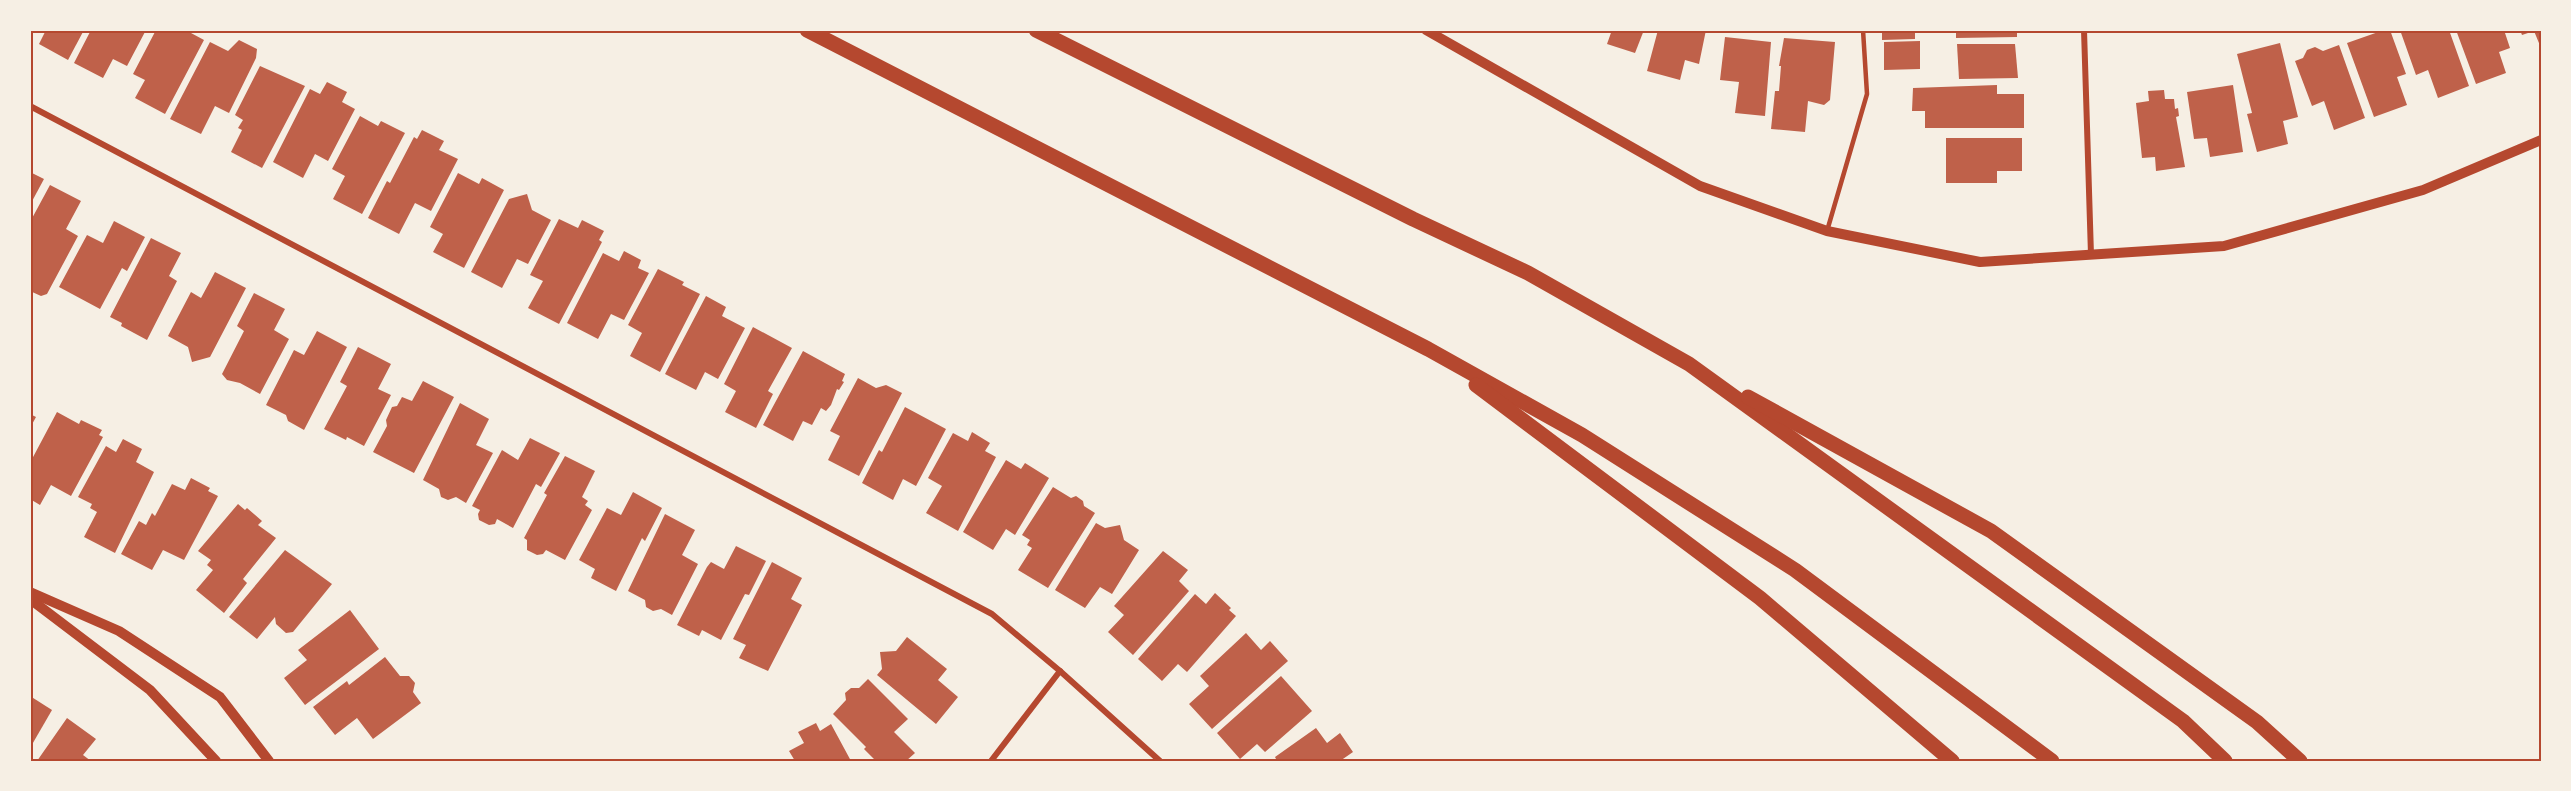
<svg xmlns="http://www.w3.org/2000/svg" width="2571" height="791" font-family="Mulish,sans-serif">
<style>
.building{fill:#bf614a}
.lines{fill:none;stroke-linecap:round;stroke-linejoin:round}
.service{stroke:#b5482f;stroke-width:4.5}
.minor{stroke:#b5482f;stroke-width:6}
.tertiary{stroke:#b5482f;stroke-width:10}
.primary{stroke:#b5482f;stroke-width:15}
.neatline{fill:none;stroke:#b5482f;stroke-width:2}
</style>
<rect width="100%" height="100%" fill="#f6efe4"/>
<!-- building -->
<g class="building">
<polygon points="46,30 84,30 68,60 39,44"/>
<polygon points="91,30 146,30 127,66 113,59 103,78 74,63"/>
<polygon points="156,30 193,30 191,33 204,40 165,114 135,98 145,80 133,74"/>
<polygon points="1612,30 1644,30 1635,53 1607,44"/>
<polygon points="1658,30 1706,30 1699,64 1685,60 1680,80 1647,71"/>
<polygon points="1882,30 1915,30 1915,39 1882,40"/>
<polygon points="1956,30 2017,30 2017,37 1956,38"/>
<polygon points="2384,30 2390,30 2406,74 2397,77 2407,105 2374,117 2347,43"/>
<polygon points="2400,30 2449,30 2469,86 2438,98 2428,70 2416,75"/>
<polygon points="2456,30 2504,30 2510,48 2499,52 2506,73 2476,84"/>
<polygon points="2520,30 2541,30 2541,48 2534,31 2522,35"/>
<polygon points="1725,37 1771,42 1765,116 1735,113 1739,82 1720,80"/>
<polygon points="1784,38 1835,42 1830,100 1824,105 1808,101 1805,132 1771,129 1775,91 1779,91 1781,66 1779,66"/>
<polygon points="239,40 257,49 256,58 229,113 215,106 201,134 170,119 210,42 228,51"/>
<polygon points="1920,41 1920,69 1884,70 1884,42"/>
<polygon points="2280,43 2298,117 2283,121 2288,144 2257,152 2247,114 2252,113 2237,54"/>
<polygon points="1957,44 2015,44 2018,78 1959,79"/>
<polygon points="2339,45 2365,118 2334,130 2324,101 2312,106 2295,61 2303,58 2307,50 2315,47 2323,51"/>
<polygon points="260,66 305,86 262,168 231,152 242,130 238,128 243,120 235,115"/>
<polygon points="327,82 347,92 342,102 355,109 328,161 315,154 303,178 273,162 310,89 320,94"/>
<polygon points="1997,85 1997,94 2024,94 2024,128 1925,128 1925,111 1912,111 1913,88"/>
<polygon points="2233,85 2243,152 2210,157 2207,138 2194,139 2187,92"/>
<polygon points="2164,90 2165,99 2174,99 2175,109 2178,108 2179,116 2176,117 2185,167 2156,171 2155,157 2142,158 2136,103 2149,101 2148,91"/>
<polygon points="360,116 378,126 381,121 405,133 362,214 333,199 345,176 332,169"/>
<polygon points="422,130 444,141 439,150 458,159 431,211 415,203 399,234 368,218 387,181 390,183 414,137 417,139"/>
<polygon points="1946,138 2022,138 2022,171 1997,171 1997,183 1946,183"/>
<polygon points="30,172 44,179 30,205"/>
<polygon points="458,173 479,184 482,178 504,190 464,268 433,252 443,234 430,227"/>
<polygon points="50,185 81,201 66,229 78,236 47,294 41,296 30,291 30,222"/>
<polygon points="527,194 532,210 551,220 528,264 517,259 502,288 471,272 509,199"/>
<polygon points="559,219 578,228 582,220 604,231 599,240 602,242 559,324 528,308 543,281 530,275"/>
<polygon points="114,221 145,237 127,271 122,268 100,309 59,287 87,235 103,243"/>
<polygon points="151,238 181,253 169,276 177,281 147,340 121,326 122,323 110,317"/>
<polygon points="624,251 641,260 638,268 649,273 624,320 611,314 598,339 567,323 603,253 619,261"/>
<polygon points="658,269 684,282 682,285 700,294 660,372 630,356 642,333 628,325"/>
<polygon points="215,272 246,288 210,357 192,362 188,347 168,336 191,292 201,298"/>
<polygon points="254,293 285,309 274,330 289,339 260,394 240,383 227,380 222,374 244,331 237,326"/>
<polygon points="706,296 726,307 722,316 745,328 718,379 705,372 696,390 665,374"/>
<polygon points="753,327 792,348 768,391 773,394 756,428 725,412 736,391 724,384"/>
<polygon points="317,331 347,347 304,430 288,421 286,415 266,405 294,350 304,355"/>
<polygon points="358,347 391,364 378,389 391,395 364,446 347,437 346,440 324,429 347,386 340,382"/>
<polygon points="803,351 845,374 842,381 844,382 839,390 837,389 831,405 826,411 821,408 812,425 803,421 793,441 763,425"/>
<polygon points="858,378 876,388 886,385 902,393 859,476 828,460 840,436 830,431"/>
<polygon points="423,381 454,397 414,473 373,452 387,426 386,420 392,407 397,406 402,397 412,401"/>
<polygon points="460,403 489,419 476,445 493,453 466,503 456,497 448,500 441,497 439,489 423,480"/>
<polygon points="905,407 946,429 916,486 903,479 893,500 862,483 879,450 882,452"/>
<polygon points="57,412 79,424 81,420 102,430 99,435 103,437 71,496 51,485 40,505 30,499 30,458 32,459"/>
<polygon points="30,414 36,417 30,428"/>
<polygon points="972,432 990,443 985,451 996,457 958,531 926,513 942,486 928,478 953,433 968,441"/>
<polygon points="530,438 560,453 541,487 536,484 513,528 497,519 495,524 489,525 479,520 478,514 480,510 472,506 502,450 518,460"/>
<polygon points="123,439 142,449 136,462 154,472 115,553 84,537 97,512 90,508 92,504 78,497 106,446 116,452"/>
<polygon points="565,456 595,471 582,497 588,501 585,505 592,510 565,560 546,550 543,554 537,555 527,550 527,540 524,538 547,495 544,493"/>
<polygon points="1006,460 1021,469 1025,463 1049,478 1015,535 1006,529 993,550 963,532"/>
<polygon points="191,478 210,488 208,491 218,496 184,560 163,550 152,570 121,554 139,521 146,525 152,513 155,516 172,484 185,490"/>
<polygon points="1053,487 1071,498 1076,496 1083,501 1084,506 1095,513 1048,588 1018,570 1032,548 1027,545 1030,540 1022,535"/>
<polygon points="633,492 662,508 645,541 642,538 616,591 591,578 595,569 579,560 607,508 621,515"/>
<polygon points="238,504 245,510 247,508 262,521 258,525 276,538 243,579 247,583 224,613 196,590 213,570 207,565 211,560 198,551"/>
<polygon points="665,514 695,530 682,555 698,564 672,615 661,609 653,611 646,607 645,600 628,591"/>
<polygon points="1096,523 1105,528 1120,525 1124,540 1139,550 1112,594 1100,587 1085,608 1055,590"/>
<polygon points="736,546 766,561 749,595 745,594 721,640 702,630 699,636 677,625 707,567 711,562 724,569"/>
<polygon points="285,550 332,584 293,632 286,633 276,624 275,617 257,639 229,617"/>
<polygon points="1163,551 1188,570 1179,581 1189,591 1133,655 1108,632 1124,615 1114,606"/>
<polygon points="772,562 802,578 791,599 802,605 768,671 739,658 746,645 733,639"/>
<polygon points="1215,593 1231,608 1229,610 1236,616 1187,672 1178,664 1162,681 1138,659 1195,594 1206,604"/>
<polygon points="350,610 379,649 305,705 284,678 307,660 298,650"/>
<polygon points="1246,633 1261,650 1270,641 1288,661 1212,729 1189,704 1209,686 1200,676"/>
<polygon points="907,637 947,669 938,680 958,697 936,724 877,675 882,669 880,652 896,651"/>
<polygon points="385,657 400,676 409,676 415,683 413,692 421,703 373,739 357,718 335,735 313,707 347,681 349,685"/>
<polygon points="1281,676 1312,711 1265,752 1257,744 1240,759 1217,733"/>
<polygon points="868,679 908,719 894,732 915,753 906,761 876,761 864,749 866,747 833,714 846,700 845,693 851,688 859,688"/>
<polygon points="30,696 52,710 30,748"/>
<polygon points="67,718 96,739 83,755 91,761 37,761"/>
<polygon points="816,723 820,731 831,724 851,761 795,761 789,751 804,743 798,732"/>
<polygon points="1316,728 1327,743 1340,733 1353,752 1340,761 1277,761 1275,757"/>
</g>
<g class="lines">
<!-- service -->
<polyline class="service" points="1827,231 1867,94 1863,30"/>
<!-- minor -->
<g class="minor">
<polyline points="2084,30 2091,255"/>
<polyline points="30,106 992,614 1060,671 1160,761"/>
<polyline points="991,761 1060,671"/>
</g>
<!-- tertiary -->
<g class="tertiary">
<polyline points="1426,30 1700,186 1827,231 1980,262 2224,246 2423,190 2541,140"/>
<polyline points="30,592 119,631 220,697 269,761"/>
<polyline points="30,599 150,690 216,761"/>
</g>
<!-- primary -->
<g class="primary">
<polyline points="807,30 1428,349 1582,435 1795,570 2052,761"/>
<polyline points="1036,30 1413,219 1528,273 1689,364 2183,721 2225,761"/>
<polyline points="1476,385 1760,598 1952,761"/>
<polyline points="1748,397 1991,531 2257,722 2300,761"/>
</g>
</g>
<!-- border -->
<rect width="2571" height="791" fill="none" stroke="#f6efe4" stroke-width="63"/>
<rect x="32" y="32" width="2508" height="728" class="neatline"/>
</svg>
